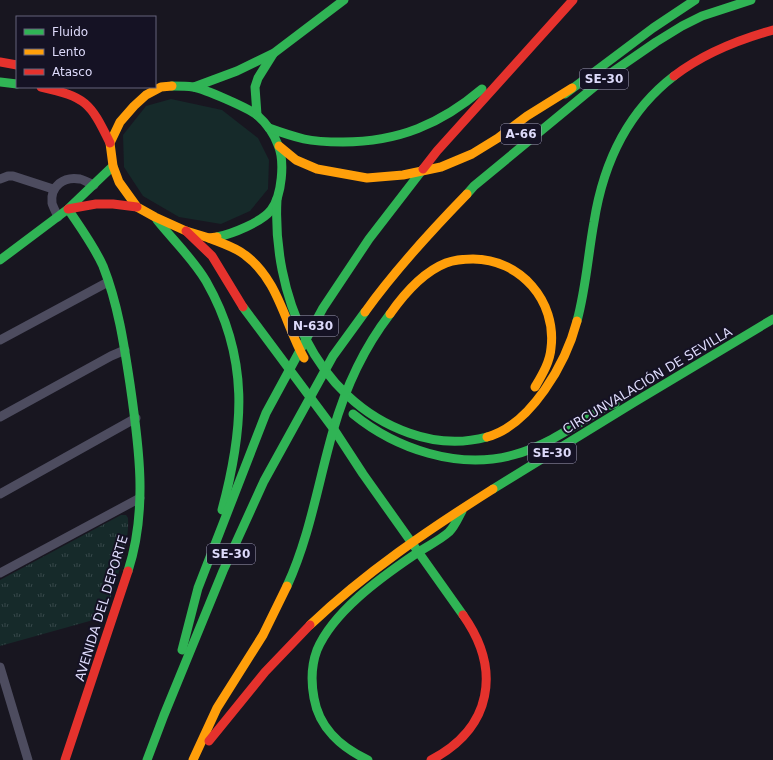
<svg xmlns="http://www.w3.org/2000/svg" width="773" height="760" font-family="'DejaVu Sans',sans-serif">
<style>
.park{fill:url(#park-tufts)}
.garden{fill:#162a2a}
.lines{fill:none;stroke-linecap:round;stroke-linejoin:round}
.street{stroke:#4d4c5f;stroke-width:9}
.fast{stroke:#30b455;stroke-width:9}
.slow{stroke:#ff9f0a;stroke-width:9}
.jam{stroke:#e5322d;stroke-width:9}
.labels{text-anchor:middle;stroke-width:4;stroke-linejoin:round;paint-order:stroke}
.shield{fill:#151224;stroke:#a19eba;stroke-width:1}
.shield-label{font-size:12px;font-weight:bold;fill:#dddafa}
.street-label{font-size:13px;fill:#dddafa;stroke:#151224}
</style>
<defs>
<pattern id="park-tufts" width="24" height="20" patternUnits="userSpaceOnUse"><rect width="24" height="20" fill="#162a2a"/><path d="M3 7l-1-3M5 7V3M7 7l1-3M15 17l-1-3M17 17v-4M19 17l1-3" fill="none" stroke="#37484a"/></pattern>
</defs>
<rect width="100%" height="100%" fill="#181620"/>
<!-- park -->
<path class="park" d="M121,515H126L128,518C130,546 113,590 104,617L0,646V580Z"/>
<!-- garden -->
<polygon class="garden" points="171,99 222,110 258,138 269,160 268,189 250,211 221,224 179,217 143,196 124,167 123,135 146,106"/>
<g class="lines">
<!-- street -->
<g class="street">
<polyline points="0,179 8,176 13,176 53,189"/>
<path d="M58,217C56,212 53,207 52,203C50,186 64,176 80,179C84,180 89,183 94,185"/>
<polyline points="0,340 108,282"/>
<polyline points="0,417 111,356 125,350"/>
<polyline points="0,494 136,418"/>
<polyline points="0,573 140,498"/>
<polyline points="0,667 28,760"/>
</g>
<!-- fast -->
<g class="fast">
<polyline points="0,82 17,84"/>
<path d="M172,86C179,86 187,86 193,87C205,89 248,108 257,115C266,123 274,134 278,145C285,161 282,196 271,210C262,222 232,234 217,237"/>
<polyline points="194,87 237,71 274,53 344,0"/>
<polyline points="565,94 653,28 695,0"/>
<polyline points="257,115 255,87 258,78 273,54"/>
<path d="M269,128C280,132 292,136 304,139C317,142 330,142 343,142C398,142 441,124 482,89"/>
<polyline points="467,194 474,186 611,73 656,42 682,26 702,16 751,0"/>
<path d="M277,199C272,292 314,400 409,433C434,442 461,444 487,437"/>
<path d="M68,209C80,227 94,246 103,266C118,304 124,344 130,384C139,446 148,510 128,571"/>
<path d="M157,220C173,240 193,259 206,281C250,358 244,428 222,510"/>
<polyline points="0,260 68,209 113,166"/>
<polyline points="243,307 333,428 363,474 463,615"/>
<path d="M577,321C586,288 588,255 594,222C603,165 627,112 674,76"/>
<path d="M353,414C396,449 458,470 513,455C547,446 577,424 607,406L615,404"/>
<polyline points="493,489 633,403 773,319"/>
<path d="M287,586C310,536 318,483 333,431C345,389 363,349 390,314"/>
<polyline points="182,650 198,588 266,413 323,308 369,239 423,169"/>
<polyline points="147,760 164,715 223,571 264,481 333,356 365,312"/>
<path d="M368,760C342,748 319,728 314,698C311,682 311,666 317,650C333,612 380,578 414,555C425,547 439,541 449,532C455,526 458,518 462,511"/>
</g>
<!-- slow -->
<g class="slow">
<polyline points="172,86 161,87 146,95 134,106 120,122 110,143 113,166 119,182 137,207 155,217 186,231 209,238 217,237"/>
<polyline points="279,146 296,160 317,169 367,178 403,175 441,167 472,154 498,138 527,116 572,88"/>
<path d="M209,238C221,243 235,247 245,255C278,279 285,324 304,358"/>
<path d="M365,312C395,270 431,231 467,194"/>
<path d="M390,314C404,294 423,272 446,263C454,260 464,259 473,259C520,259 557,301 551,348C550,362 542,375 535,387"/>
<path d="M487,437C531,425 566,363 577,321"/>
<path d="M310,625C366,572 428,530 493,489"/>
<polyline points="193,760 217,708 263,635 287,586"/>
</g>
<!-- jam -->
<g class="jam">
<polyline points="0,62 17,65"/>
<path d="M674,76C704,53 737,40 773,30"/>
<path d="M41,87C86,97 90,102 110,143"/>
<polyline points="423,169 437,151 573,0"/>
<polyline points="68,209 96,204 113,204 137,207"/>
<polyline points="186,231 212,256 243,307"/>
<polyline points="209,741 265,672 310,625"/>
<polyline points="65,760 128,571"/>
<path d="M431,760C492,728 502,670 463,615"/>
</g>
</g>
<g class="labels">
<!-- shield labels -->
<g class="shield">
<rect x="580" y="69" width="48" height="20" rx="3"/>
<rect x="501" y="124" width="40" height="20" rx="3"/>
<rect x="288" y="316" width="50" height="20" rx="3"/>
<rect x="528" y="443" width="48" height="20" rx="3"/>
<rect x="207" y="544" width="48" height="20" rx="3"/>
</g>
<g class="shield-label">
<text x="604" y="83">SE-30</text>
<text x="521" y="138">A-66</text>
<text x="313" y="330">N-630</text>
<text x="552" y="457">SE-30</text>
<text x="231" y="558">SE-30</text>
</g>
<!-- street labels -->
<g class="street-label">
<text transform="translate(647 380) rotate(-31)" y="5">CIRCUNVALACIÓN DE SEVILLA</text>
<text transform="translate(101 608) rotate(-73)" y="5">AVENIDA DEL DEPORTE</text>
</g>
</g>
<!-- legend -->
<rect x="16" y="16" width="140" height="72" fill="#151224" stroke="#65627a"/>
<rect x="24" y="29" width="20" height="6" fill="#30b455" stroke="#65627a"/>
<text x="52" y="36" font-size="12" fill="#dddafa">Fluido</text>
<rect x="24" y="49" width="20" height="6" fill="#ff9f0a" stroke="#65627a"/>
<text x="52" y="56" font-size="12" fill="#dddafa">Lento</text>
<rect x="24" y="69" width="20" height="6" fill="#e5322d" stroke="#65627a"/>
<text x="52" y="76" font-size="12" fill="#dddafa">Atasco</text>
</svg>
